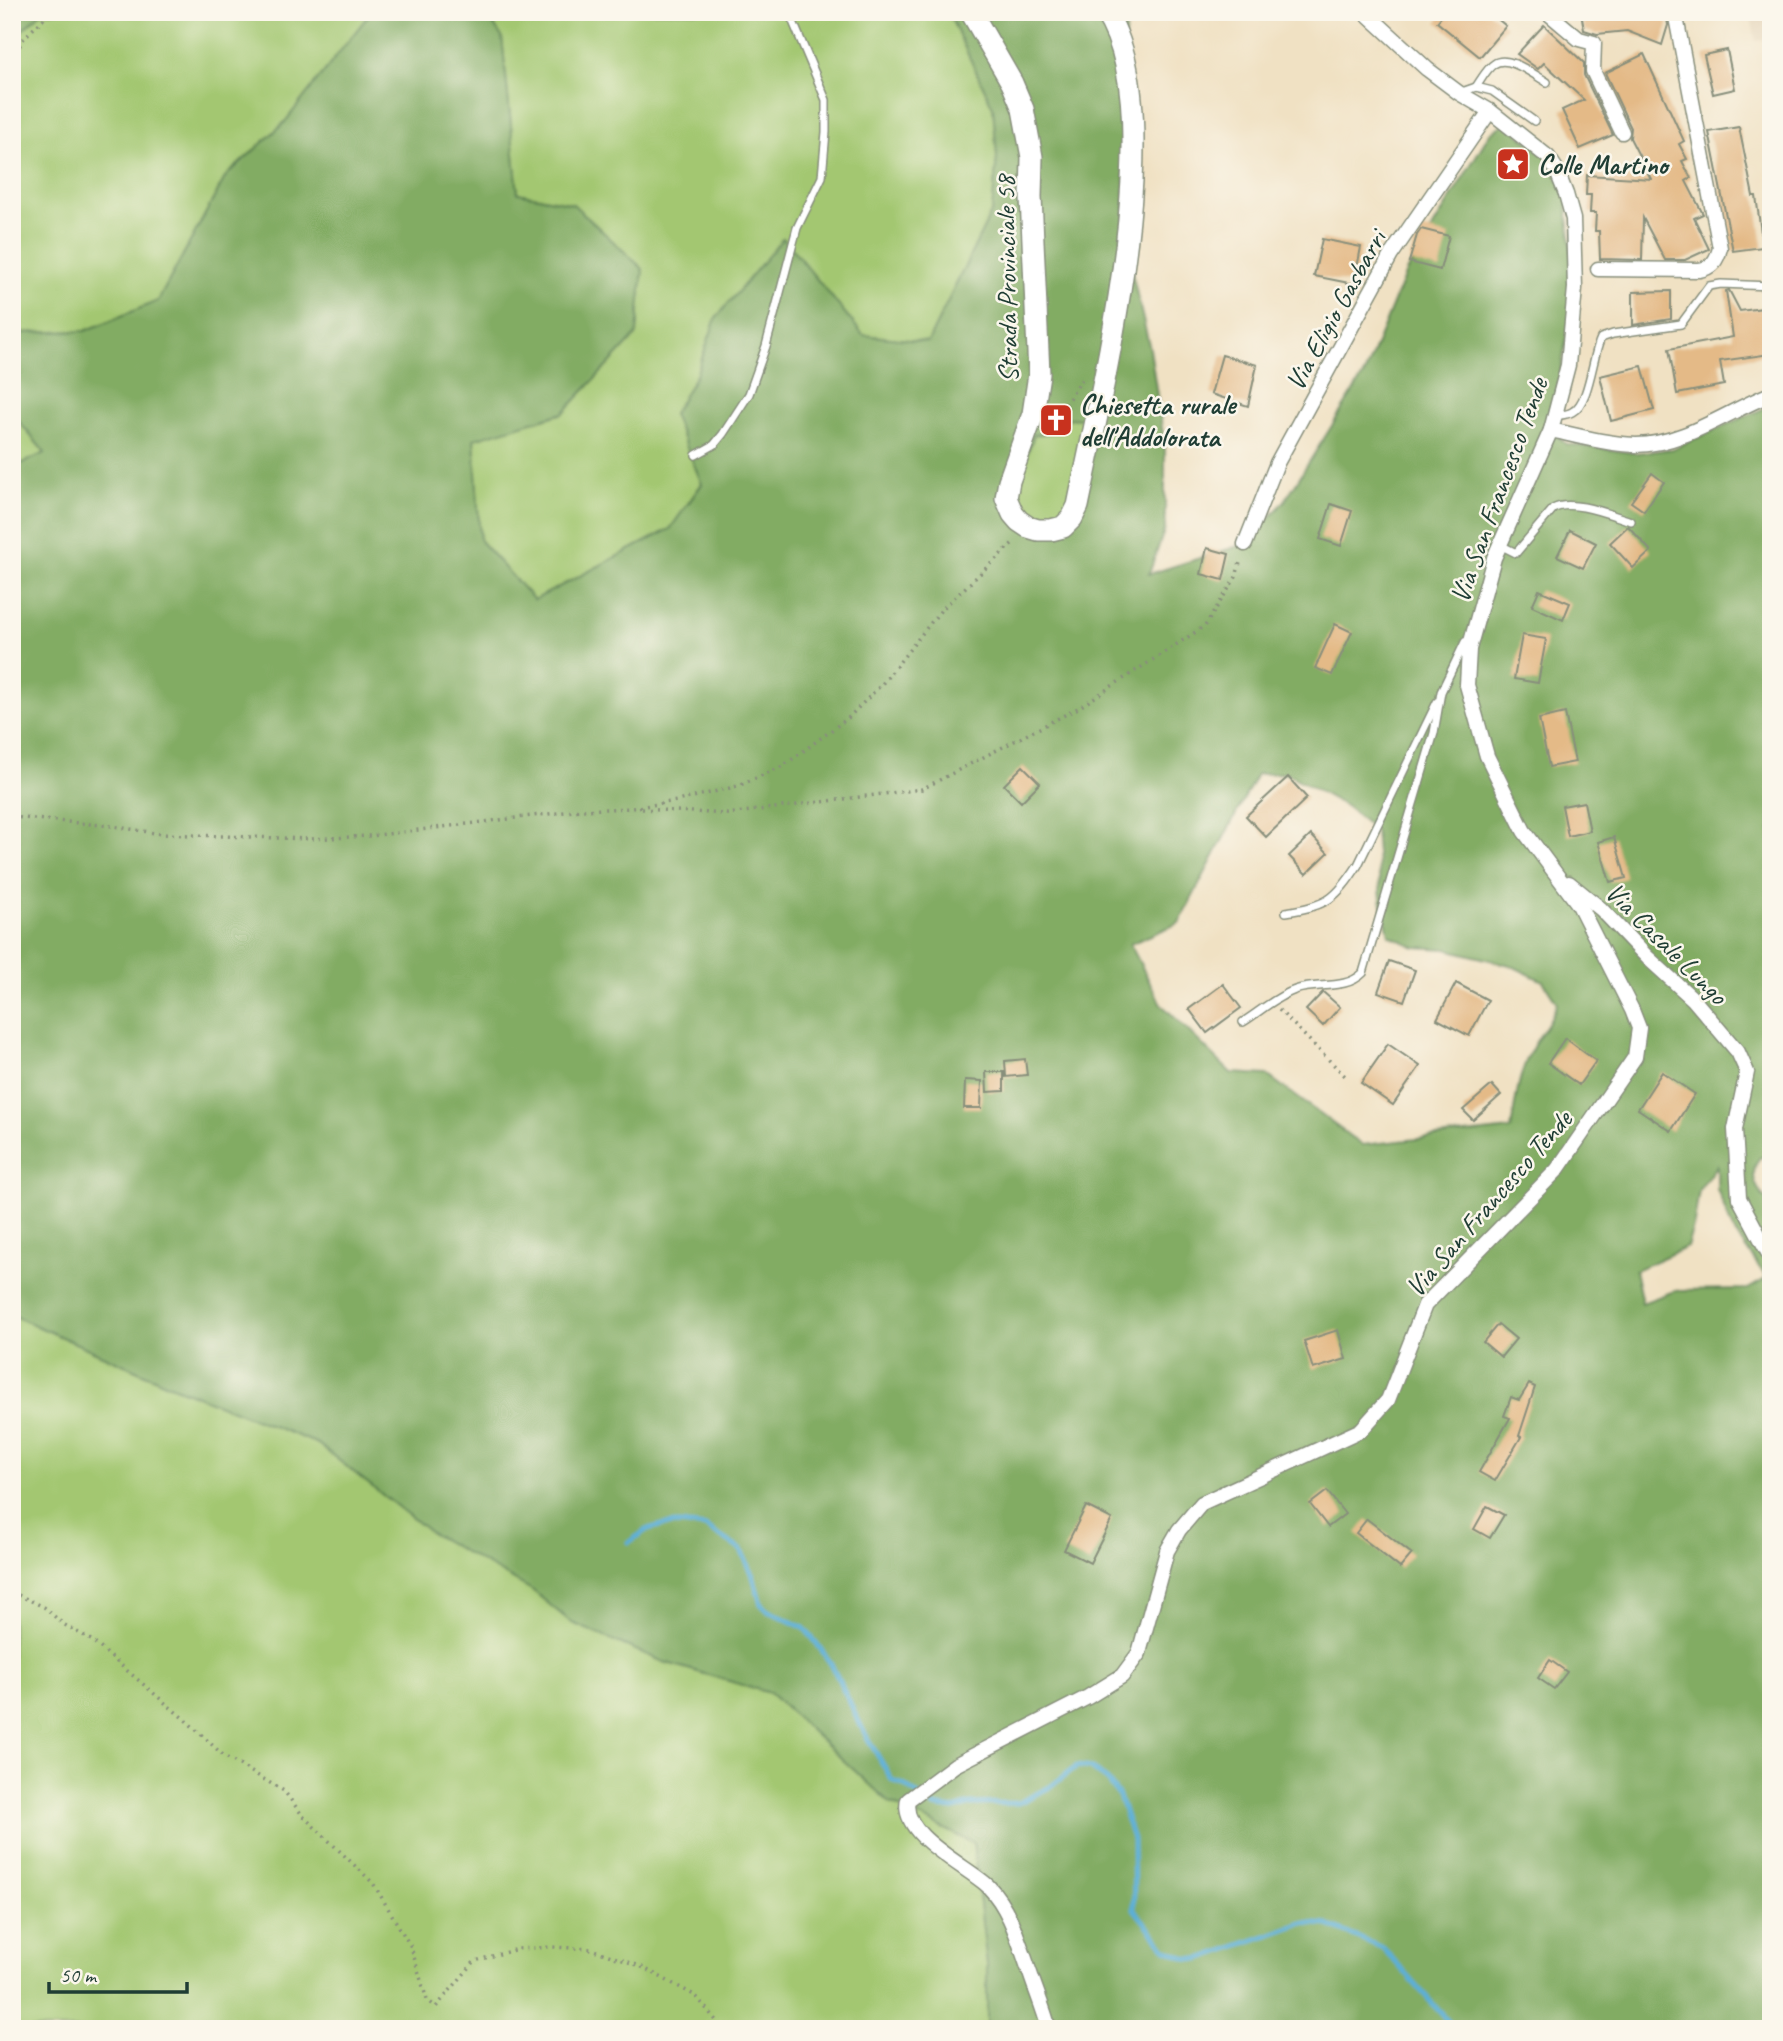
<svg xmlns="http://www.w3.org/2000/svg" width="1783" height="2041" font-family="Caveat,sans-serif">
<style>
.built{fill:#e3d2b5}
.green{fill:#a3c771;stroke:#618252;stroke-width:2}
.forest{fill:#82ac63;stroke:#50744c;stroke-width:2;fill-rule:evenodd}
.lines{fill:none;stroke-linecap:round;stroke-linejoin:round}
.stream{stroke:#5bafd7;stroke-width:5}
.building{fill:#e4ba87}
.lane-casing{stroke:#888f7c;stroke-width:10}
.street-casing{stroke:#888f7c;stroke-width:17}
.secondary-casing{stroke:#888f7c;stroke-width:24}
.path{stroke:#888f7c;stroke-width:3.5;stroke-dasharray:2 5;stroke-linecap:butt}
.lane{stroke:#fff;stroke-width:7}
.street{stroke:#fff;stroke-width:14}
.secondary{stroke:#fff;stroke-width:21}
.labels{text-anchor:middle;stroke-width:5;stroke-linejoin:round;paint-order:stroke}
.poi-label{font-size:28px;font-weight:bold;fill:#1f3d34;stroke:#fbf7ec;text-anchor:start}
.street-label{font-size:28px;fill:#1f3d34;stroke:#fbf7ec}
</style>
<rect width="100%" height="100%" fill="#fbf7ec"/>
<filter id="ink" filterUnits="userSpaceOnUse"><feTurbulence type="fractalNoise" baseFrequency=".0143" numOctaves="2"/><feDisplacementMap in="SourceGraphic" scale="14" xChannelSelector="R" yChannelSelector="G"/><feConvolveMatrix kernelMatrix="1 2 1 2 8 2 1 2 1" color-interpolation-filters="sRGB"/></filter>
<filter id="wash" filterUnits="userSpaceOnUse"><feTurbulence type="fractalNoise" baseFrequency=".00686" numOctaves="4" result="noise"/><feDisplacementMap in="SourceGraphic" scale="28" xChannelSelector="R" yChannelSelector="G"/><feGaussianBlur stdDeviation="1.57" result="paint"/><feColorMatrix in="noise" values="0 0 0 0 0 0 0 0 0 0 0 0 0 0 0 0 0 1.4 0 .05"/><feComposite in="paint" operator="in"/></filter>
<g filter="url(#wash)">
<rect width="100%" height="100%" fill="#f0e1c3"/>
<!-- built -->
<polygon class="built" points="1771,14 1771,38 1756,41 1751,18"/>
<!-- green -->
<g class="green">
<polygon points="42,12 371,12 284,123 226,176 158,301 85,331 18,333 12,352 12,45 18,34"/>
<polygon points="485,12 948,12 993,107 997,157 992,211 928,342 863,335 784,239 716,319 696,375 673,414 702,483 670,529 534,600 480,541 474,438 563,413 637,334 573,204 518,193 502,37"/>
<polygon points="12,413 45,453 12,468"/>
<path d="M1068,418L1088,419C1083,442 1075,528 1041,522C1034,520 1027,515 1022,510L1014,490L1034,434L1062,432Z"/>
<polygon points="12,1315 170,1385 318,1444 431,1533 532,1590 572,1623 664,1662 770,1693 889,1802 973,1843 987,1964 987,2029 12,2029"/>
</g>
<!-- forest -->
<g class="forest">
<polygon points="12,12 42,12 18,34 12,45"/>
<path d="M371,12H485L502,37L518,193L573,204L643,269L637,334L563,413L474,439L480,541L534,600L670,529L702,484L673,414L696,375L716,318L783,238L863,335L928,342L992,211L997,157L993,107L948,12H1130L1121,52L1126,248L1150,349L1165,447V528L1149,574L1245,544L1284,502L1365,373L1406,272L1490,133L1505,123L1548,157L1566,194L1575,288L1551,430L1566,444L1636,453L1672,449L1771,405V1159L1760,1157C1747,1176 1757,1191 1771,1205V2029H987V1964L973,1843L889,1802L770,1693L664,1662L572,1623L532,1590L431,1533L318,1444L170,1385L12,1315V468L45,453L12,413V352L18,333L85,331L158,301L226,176L284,123ZM1068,418L1087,419C1082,442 1075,528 1041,522C1034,520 1027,515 1022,510L1014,490L1034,435L1062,432ZM1286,773L1347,807L1375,830L1381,899L1389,935L1415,947L1446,949L1510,965L1543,981L1557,1003C1551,1023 1542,1030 1533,1047C1518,1073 1516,1100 1511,1129L1362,1145L1267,1075L1231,1073L1161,1004L1130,944L1179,923L1257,774ZM1717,1165V1189L1733,1230L1767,1278L1748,1289L1677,1290L1642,1303L1635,1270L1687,1247L1694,1223L1699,1190Z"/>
</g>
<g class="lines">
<!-- stream -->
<polyline class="stream" points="629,1542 648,1529 663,1525 679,1524 706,1527 741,1550 752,1573 761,1604 767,1610 804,1628 815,1641 831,1664 864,1732 892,1780 904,1785 933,1806 954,1809 971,1804 1018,1803 1050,1787 1077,1766 1091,1768 1108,1781 1119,1796 1133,1839 1134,1909 1166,1949 1186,1958 1200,1959 1302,1923 1328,1925 1383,1948 1455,2029"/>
</g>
<g id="blocks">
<!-- building -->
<g class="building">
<polygon points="1445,12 1489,12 1506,26 1480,57 1437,22"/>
<polygon points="1581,12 1666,12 1668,25 1662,45 1627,31 1597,34 1584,30"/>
<polygon points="1544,25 1584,63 1584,75 1613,135 1580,149 1562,110 1584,100 1544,63 1538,69 1517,54"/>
<polygon points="1727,50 1735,89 1713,94 1704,55"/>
<polygon points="1644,54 1684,141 1679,144 1687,159 1682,161 1691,178 1686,181 1703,214 1694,218 1709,249 1685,260 1665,260 1643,218 1642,260 1600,259 1599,231 1595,231 1596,213 1590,213 1591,195 1586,195 1587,175 1651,179 1630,138 1631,128 1605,73"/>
<polygon points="1739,127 1753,196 1756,196 1763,247 1733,251 1709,132"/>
<polygon points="1421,229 1449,236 1440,270 1409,262 1417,235"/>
<polygon points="1322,239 1361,247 1354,284 1314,276"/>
<polygon points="1729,290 1740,311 1771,307 1771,354 1720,361 1724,385 1677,394 1669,349 1733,337 1726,291"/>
<polygon points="1671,291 1671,319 1633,325 1633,292"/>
<polygon points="1222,355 1257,365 1248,406 1211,394"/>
<polygon points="1642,366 1654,410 1611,421 1600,376"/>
<polygon points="1652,473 1664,482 1644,511 1631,502"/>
<polygon points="1331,504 1352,511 1341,546 1320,539"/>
<polygon points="1628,526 1651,551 1633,568 1610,543"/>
<polygon points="1570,530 1596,543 1583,568 1557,556"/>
<polygon points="1207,548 1229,554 1223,580 1201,574"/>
<polygon points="1539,590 1570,603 1563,620 1532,606"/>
<polygon points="1335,624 1352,632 1332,675 1315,668"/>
<polygon points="1522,635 1546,639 1538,683 1514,679"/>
<polygon points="1565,713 1575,762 1549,767 1539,719"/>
<polygon points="1023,766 1040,783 1021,802 1004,785"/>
<polygon points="1288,777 1307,798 1266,837 1246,816"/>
<polygon points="1584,802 1590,831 1568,836 1562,806"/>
<polygon points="1311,835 1328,853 1306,874 1289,856"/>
<polygon points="1614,837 1626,878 1610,882 1598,842"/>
<polygon points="1389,961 1415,970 1404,1001 1378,992"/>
<polygon points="1456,983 1488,1000 1469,1036 1437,1019"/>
<polygon points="1223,984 1241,1008 1207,1033 1189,1009"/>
<polygon points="1323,992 1340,1007 1323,1026 1306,1010"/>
<polygon points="1565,1038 1596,1061 1579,1085 1548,1063"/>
<polygon points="1388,1044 1420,1066 1393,1105 1361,1083"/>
<polygon points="1025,1059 1027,1075 1006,1077 1005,1061"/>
<polygon points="986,1072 1004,1072 1004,1091 987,1092"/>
<polygon points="1662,1072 1695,1094 1671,1131 1638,1109"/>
<polygon points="965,1080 982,1081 981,1108 964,1108"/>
<polygon points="1492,1085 1501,1095 1473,1120 1463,1110"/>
<polygon points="1498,1324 1516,1339 1501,1357 1483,1342"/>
<polygon points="1338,1330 1346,1359 1313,1369 1304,1341"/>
<polygon points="1529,1384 1535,1387 1519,1436 1521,1437 1495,1481 1479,1472 1510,1418 1504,1416 1511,1397 1519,1400"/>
<polygon points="1327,1491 1345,1514 1328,1527 1310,1504"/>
<polygon points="1086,1506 1112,1519 1090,1563 1064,1550"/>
<polygon points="1487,1506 1504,1515 1490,1538 1474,1529"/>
<polygon points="1367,1519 1412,1554 1400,1568 1356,1533"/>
<polygon points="1550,1660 1567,1672 1554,1689 1538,1678"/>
</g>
</g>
</g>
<g filter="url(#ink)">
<use href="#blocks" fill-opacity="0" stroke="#888f7c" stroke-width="2"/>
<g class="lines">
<!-- lane casing -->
<g class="lane-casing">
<g id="lane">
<path d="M1476,87C1481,80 1487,68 1494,64C1508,54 1534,75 1547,82"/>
<polyline points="1459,93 1476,87 1492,91 1534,121"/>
<path d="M1555,416C1560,415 1567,415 1572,412C1590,403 1592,356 1601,338L1613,334L1681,324L1709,286L1721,284L1771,286"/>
<polyline points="696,455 714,445 723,434 749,394 766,346 797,228 822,177 826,132 826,100 789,12"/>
<path d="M1500,545L1516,553L1553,509C1571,498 1611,515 1631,521"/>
<path d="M1286,912C1327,906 1336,899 1358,865L1437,702"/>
<path d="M1243,1022C1259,1012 1277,996 1295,990C1317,982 1345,991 1363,973L1434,733L1441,692L1465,642"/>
</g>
</g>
<!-- street casing -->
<g class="street-casing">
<g id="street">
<polyline points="1547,12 1579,39 1594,43 1593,71 1622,132"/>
<path d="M1598,269L1699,270C1712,268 1717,260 1720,248L1675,12"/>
<path d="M1551,430C1578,436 1607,444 1636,445C1683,445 1728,411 1771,394"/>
<polyline points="1245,544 1277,463 1391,255 1490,111"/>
<polyline points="1569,883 1601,909 1648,958 1693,999 1738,1052 1747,1072 1735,1129 1739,1198 1771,1258"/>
<path d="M1049,2029C1044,2010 1036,1991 1030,1973C1019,1943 1011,1910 988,1886C967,1866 899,1835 908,1800L955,1765L1088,1697L1122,1676L1139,1653L1167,1551L1179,1530L1202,1503L1361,1430L1388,1400L1425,1305L1557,1170L1635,1057L1639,1028L1632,1010L1579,905L1524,831L1487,756L1467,685L1469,649L1494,558L1551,430L1568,365L1575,288L1573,219L1566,194L1556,169L1548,157L1490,111L1459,93L1427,69L1365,12"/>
</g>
</g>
<!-- secondary casing -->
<g class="secondary-casing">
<path id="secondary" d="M971,12L1012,83L1023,109L1032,157L1031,197L1039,374L1033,414L1009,481L1006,498L1013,514L1019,521L1028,527L1038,530H1051L1063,527L1072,518L1078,506C1101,392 1172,110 1105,12"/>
</g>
<!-- path -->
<g class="path">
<path d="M12,57C20,52 17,50 21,43C26,33 42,23 49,12"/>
<polyline points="1052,408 1065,405 1084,376"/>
<polyline points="1060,414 1065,405"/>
<polyline points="642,809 727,814 922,789 1078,708 1205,626 1236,577 1241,559"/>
<polyline points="12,817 112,826 161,834 310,839 370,836 581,810 632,808 677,801 738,786 783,766 848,718 882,684 941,610 1014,542"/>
<polyline points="1279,1010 1345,1076"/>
<polyline points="12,1592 44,1607 63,1624 91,1640 190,1724 224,1756 284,1791 303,1816 373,1883 411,1947 427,2000 436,2007 475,1961 517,1949 553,1947 591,1949 640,1966 696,1996 723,2029"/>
</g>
<!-- lane -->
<use href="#lane" class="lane"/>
<!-- street -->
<use href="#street" class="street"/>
<!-- secondary -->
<use href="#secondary" class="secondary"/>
</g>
</g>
<!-- icons -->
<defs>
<g id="sight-square" transform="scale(1.75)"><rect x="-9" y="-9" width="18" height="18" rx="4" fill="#c8321e" stroke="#fbf7ec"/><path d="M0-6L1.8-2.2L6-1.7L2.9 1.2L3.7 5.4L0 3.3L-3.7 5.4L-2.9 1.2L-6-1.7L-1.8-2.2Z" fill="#fff"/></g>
<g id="church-square" transform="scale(1.75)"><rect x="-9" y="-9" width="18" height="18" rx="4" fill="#c8321e" stroke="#fbf7ec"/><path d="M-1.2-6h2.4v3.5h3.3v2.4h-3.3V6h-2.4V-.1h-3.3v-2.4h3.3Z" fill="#fff"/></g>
</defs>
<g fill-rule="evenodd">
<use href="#sight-square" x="1513" y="164"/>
<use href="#church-square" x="1056" y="420"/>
</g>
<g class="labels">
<!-- poi labels -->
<g class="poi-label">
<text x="1538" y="174">Colle Martino</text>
<text x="1080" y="414">Chiesetta rurale<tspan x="1080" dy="32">dell'Addolorata</tspan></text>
</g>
<!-- street labels -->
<g class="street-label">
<text transform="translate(1006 279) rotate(-91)" y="10">Strada Provinciale 58</text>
<text transform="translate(1335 310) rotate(-61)" y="10">Via Eligio Gasbarri</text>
<text transform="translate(1498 490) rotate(-70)" y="10">Via San Francesco Tende</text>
<text transform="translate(1667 943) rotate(45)" y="10">Via Casale Lungo</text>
<text transform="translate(1488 1203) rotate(-49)" y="10">Via San Francesco Tende</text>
</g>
</g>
<!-- margin -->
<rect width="1783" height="2041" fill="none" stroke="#fbf7ec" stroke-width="42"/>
<!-- scale -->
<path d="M49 1982v10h138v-10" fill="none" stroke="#1f3d34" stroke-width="3.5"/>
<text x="60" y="1982" font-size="21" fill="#1f3d34" stroke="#fbf7ec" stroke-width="5" paint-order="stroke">50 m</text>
</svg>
